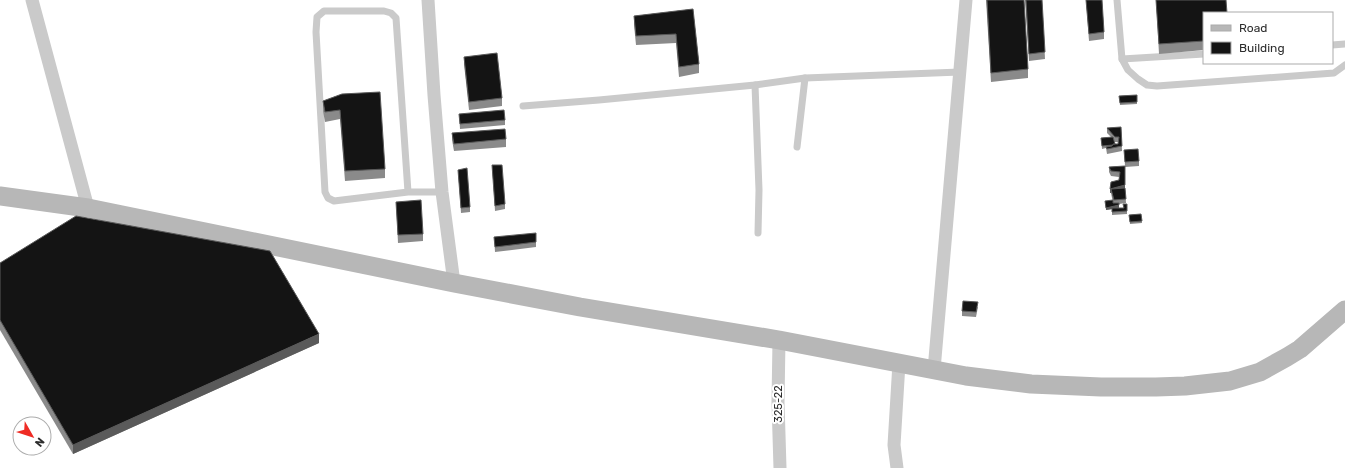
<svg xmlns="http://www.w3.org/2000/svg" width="1345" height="468" font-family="Rubik,sans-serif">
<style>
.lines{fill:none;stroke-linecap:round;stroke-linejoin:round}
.lane{stroke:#cacaca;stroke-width:7}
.street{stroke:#cacaca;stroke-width:13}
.secondary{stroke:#b7b7b7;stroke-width:19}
.wall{fill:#8a8a8a;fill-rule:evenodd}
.shaded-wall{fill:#5a5a5a}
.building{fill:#141414;stroke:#5a5a5a}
.labels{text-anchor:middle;stroke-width:4;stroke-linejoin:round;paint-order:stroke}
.street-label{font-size:11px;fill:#2d2d2d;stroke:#fff}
</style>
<rect width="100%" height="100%" fill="#fff"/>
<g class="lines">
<!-- lane -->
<g class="lane">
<polyline points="1117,0 1122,59 1128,70 1138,79 1147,85 1157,86 1334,73 1345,65"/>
<polyline points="1332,45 1345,44"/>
<polyline points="1122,59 1204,54"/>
<polyline points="755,85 759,190 758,233"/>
<polyline points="523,106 599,100 755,85 805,78 960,72"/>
<polyline points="797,147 805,78"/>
<polyline points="408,192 396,18 391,13 384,11 324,11 317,17 316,32 325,192 328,198 334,201 408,192 442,192"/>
</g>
<!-- street -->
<g class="street">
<polyline points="32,0 88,208"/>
<polyline points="428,0 434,95 442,192 454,283"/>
<polyline points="779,340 778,402 780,468"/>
<polyline points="934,370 966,0"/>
<polyline points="897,468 894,445 899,363"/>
</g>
<!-- secondary -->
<polyline class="secondary" points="0,196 88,208 454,283 580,307 779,340 966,376 1031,384 1101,387 1156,387 1185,386 1230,381 1260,372 1287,357 1300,349 1345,310"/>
</g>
<!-- wall -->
<g class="wall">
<polygon points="986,0 1024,0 1028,69 1028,78 991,82"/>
<polygon points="1025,0 1042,0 1045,59 1029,61"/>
<polygon points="1086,0 1102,0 1104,32 1104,39 1089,41"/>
<polygon points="1156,0 1226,0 1204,13 1204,50 1159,54"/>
<polygon points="693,9 699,64 699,73 679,77 676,43 636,45 634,25 634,16"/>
<polygon points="464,57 502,98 502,106 469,110 464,64"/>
<polygon points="342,94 385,169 385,178 345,181 340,119 325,122 323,111 323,101"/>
<polygon points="1137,95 1137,104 1120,105 1119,96"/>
<polygon points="459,114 505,120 505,125 460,129"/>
<path d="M1121,127L1122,151L1107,154L1106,148L1102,149L1101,138L1111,137L1107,133V128ZM1114,140L1115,142H1119L1118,144H1115Z"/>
<polygon points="452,133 506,139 506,147 454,151 452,140"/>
<polygon points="1124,150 1139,161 1139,166 1125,167 1125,188 1126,203 1119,204 1119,208 1116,208 1123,208 1127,204 1127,214 1112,215 1112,209 1106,210 1105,201 1113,203 1111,193 1110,193 1110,189 1119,180 1119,177 1111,176 1109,172 1109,167 1125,166"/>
<polygon points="492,165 505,204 505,209 495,211"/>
<polygon points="458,170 470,207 470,212 461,213"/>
<polygon points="396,202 423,234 423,241 398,243"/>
<polygon points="1141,214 1142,223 1130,224 1129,215"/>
<polygon points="494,237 536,242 536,247 495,252"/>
<polygon points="0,263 319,343 73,454 0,330"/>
<polygon points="978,307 976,317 962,316 962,311"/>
</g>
<!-- shaded-wall -->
<g class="shaded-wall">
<polygon points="1125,166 1125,190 1111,189 1111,193 1110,193 1110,189 1125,185"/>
<polygon points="1119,205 1119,208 1106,210 1106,208"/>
<polygon points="319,334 319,343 73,454 73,445"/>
</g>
<!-- building -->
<g class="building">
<polygon points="987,0 1024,0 1028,69 991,73"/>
<polygon points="1026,0 1042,0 1045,52 1029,54"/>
<polygon points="1086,0 1102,0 1104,32 1089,34"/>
<polygon points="1156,0 1226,0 1227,13 1204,13 1204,41 1159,44"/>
<polygon points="693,9 699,64 679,67 676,34 636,36 634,16"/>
<polygon points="497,53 502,98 469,102 464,57"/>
<polygon points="380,92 385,169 345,171 340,110 325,112 323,101 342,94"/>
<polygon points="1137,95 1137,102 1120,103 1119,96"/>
<polygon points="504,110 505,120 460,124 459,114"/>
<polygon points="1121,127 1122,146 1107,149 1106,147 1112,146 1113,144 1118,144 1119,137 1115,137 1107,128"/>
<polygon points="505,129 506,139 454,144 452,133"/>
<polygon points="1113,137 1115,144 1113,144 1113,145 1102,146 1101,138"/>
<polygon points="1138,149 1139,161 1125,162 1124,150"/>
<polygon points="492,165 502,165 505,204 495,206"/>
<polygon points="1125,166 1125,185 1110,189 1111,182 1119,180 1120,172 1111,171 1109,167"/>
<polygon points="467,168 470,207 461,208 458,170"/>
<polygon points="1125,188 1126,199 1114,200 1111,189"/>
<polygon points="421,200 423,234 398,235 396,202"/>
<polygon points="1113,200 1113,203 1119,203 1119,205 1106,208 1105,201"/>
<polygon points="1123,204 1127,204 1127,211 1112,212 1112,208 1124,208"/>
<polygon points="1141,214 1142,221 1130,222 1129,215"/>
<polygon points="76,216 270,251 319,334 73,445 0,320 0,263"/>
<polygon points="536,233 536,242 495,247 494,237"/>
<polygon points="963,301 978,302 976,312 962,311"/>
</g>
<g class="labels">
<!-- street labels -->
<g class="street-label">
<text transform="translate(778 404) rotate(-90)" y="4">325-22</text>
</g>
</g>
<!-- legend -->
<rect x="1203" y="12" width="130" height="52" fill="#ffffff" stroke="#ababab"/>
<rect x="1211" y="25" width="20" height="6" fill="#b7b7b7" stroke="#ababab"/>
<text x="1239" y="32" font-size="12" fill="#2d2d2d">Road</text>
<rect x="1211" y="42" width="20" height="12" fill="#141414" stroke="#ababab"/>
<text x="1239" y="52" font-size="12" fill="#2d2d2d">Building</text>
<!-- north arrow -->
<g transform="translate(32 436) rotate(129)"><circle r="19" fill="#ffffff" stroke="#ababab"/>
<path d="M0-3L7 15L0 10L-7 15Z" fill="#ef2b24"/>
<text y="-6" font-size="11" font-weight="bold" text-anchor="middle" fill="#2d2d2d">N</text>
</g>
</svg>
